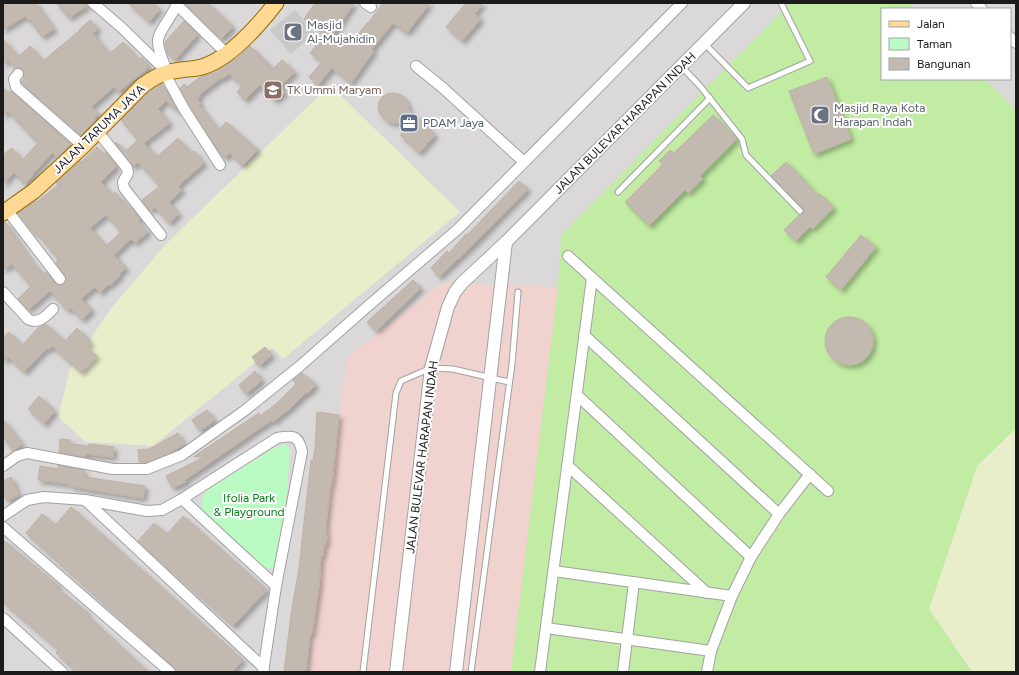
<svg xmlns="http://www.w3.org/2000/svg" width="1019" height="675" font-family="Figtree,sans-serif">
<style>
.residential{fill:#dad8d8;fill-rule:evenodd}
.commercial{fill:#f0d2ce}
.religious{fill:#c9c9c9}
.farmland{fill:#e9eeca}
.grass{fill:#c2eba3}
.park{fill:#bafbc3}
.building{fill:#c2b9b0;stroke:#c0b1a2;fill-rule:evenodd;filter:url(#shadow)}
.lines{fill:none;stroke-linecap:round;stroke-linejoin:round}
.service-casing{stroke:#a2a2a2;stroke-width:7}
.minor-casing{stroke:#a2a2a2;stroke-width:12}
.tertiary-casing{stroke:#a2a2a2;stroke-width:14}
.primary-casing{stroke:#936c00;stroke-width:17}
.service{stroke:#fff;stroke-width:5}
.minor{stroke:#fff;stroke-width:10}
.tertiary{stroke:#fff;stroke-width:12}
.primary{stroke:#ffd894;stroke-width:15}
.labels{text-anchor:middle;stroke-width:4;stroke-linejoin:round;paint-order:stroke}
.worship-label{font-size:12px;fill:#5b616d;stroke:#fff;text-anchor:start}
.education-label{font-size:12px;fill:#785e54;stroke:#fff;text-anchor:start}
.service-label{font-size:12px;fill:#4e5e75;stroke:#fff;text-anchor:start}
.street-label{font-size:12px;fill:#1b1b1b;stroke:#fff}
.park-label{font-size:12px;fill:#077c18;stroke:#fff}
</style>
<defs>
<filter id="shadow"><feDropShadow dx="3.5" dy="3.5" stdDeviation="2" flood-color="#0004"/></filter>
</defs>
<rect width="100%" height="100%" fill="#eeeae0"/>
<!-- residential -->
<path class="residential" d="M3,3H1016V672H3ZM882,9H1010V79H882Z"/>
<!-- commercial -->
<polygon class="commercial" points="442,283 558,287 511,672 308,672 347,357"/>
<!-- religious -->
<polygon class="religious" points="295,10 315,34 291,54 270,30"/>
<!-- farmland -->
<g class="farmland">
<polygon points="330,85 460,212 283,359 273,348 153,446 86,442 58,417 70,369 112,307 166,244"/>
<polygon points="1016,428 1016,672 972,672 929,609 977,466"/>
</g>
<!-- grass -->
<polygon class="grass" points="790,3 909,3 915,9 882,9 882,79 985,79 1016,110 1016,428 977,466 929,609 972,672 511,672 558,287 561,235"/>
<!-- park -->
<path class="park" d="M285,444L290,450L287,492L276,565L272,569L264,567L203,510C200,500 202,496 209,489L272,449Z"/>
<!-- building -->
<g class="building">
<polygon points="3,3 36,3 54,29 42,37 30,20 29,21 25,16 3,30"/>
<polygon points="56,3 87,3 87,6 69,18"/>
<polygon points="128,3 152,3 160,9 149,22"/>
<polygon points="184,3 208,3 233,27 221,39"/>
<polygon points="315,3 354,3 332,36 347,47 368,22 369,22 383,3 430,3 407,33 393,23 372,49 374,51 351,83 332,68 318,85 309,77 322,62 310,53 326,34 304,19"/>
<polygon points="466,3 483,3 475,14 481,19 462,41 446,27"/>
<polygon points="90,20 98,29 93,33 109,54 123,42 139,60 142,57 149,67 118,92 114,87 91,107 99,114 94,119 96,120 81,135 22,83 21,82 24,79 24,72 22,69 19,68 15,68 8,60 3,64 3,39 18,57 30,46 43,61 79,31 79,30"/>
<polygon points="184,21 198,34 175,60 167,53 165,42"/>
<polygon points="250,46 273,69 282,60 295,72 280,87 285,92 275,101 260,85 245,100 237,92 242,86 229,74 222,79 221,78 199,95 200,97 197,99 201,104 199,105 219,130 226,122 258,150 242,166 230,153 225,158 220,153 190,106 180,88 184,84 187,87 200,77 216,71 234,59 235,60"/>
<polygon points="827,77 851,139 814,154 789,91"/>
<polygon points="162,84 179,113 166,101 158,109 170,123 144,143 157,157 178,138 191,153 194,151 204,163 178,186 182,190 169,202 179,214 169,223 155,207 150,211 142,200 160,186 138,162 133,167 115,143 116,142 126,151 138,140 121,120 148,93"/>
<polygon points="3,88 9,93 11,91 71,144 57,158 52,153 33,174 34,175 24,184 14,172 3,184 3,155 12,148 22,160 38,143 8,111 3,116"/>
<polygon points="393,93 399,94 404,97 407,102 409,110 435,135 419,153 400,135 409,125 388,122 383,118 380,114 378,108 379,102 382,97 387,94"/>
<polygon points="713,115 737,139 700,176 703,179 688,193 685,190 649,226 625,202 663,164 659,161 670,150 674,153"/>
<path d="M97,147L104,155L106,152L117,166L101,182L113,195L115,192L130,209L132,208L140,219L138,221L148,232L135,243L131,239L114,255L126,268L119,274L120,276L109,286L108,285L100,293L95,287L81,299L92,310L82,320L71,308L68,311L50,291L28,310L18,299L31,286L12,264L3,270V222H5L31,260L43,275L46,272L57,285H61L64,284L66,278L56,263L58,262L57,260L58,259L36,232L34,233L18,213L36,201L37,202L58,185L56,183L80,161L81,162ZM106,215L121,232L106,246L90,228Z"/>
<polygon points="786,162 819,196 820,194 834,208 812,229 810,227 796,241 784,230 799,215 803,214 804,210 771,176"/>
<polygon points="519,181 528,189 476,242 439,277 431,268 447,251 449,253 466,234 467,235"/>
<polygon points="861,235 876,247 841,290 826,277"/>
<polygon points="413,280 421,288 376,331 367,322"/>
<circle cx="849" cy="341" r="24"/>
<polygon points="46,324 65,341 77,328 91,342 87,347 97,356 81,373 52,346 49,350 47,348 24,372 8,357 3,362 3,338 9,332 22,345 39,327"/>
<polygon points="265,347 272,355 259,366 252,357"/>
<polygon points="255,371 262,380 246,394 239,385"/>
<polygon points="302,373 316,385 307,394 306,393 292,407 273,422 272,420 185,480 186,482 172,488 166,476 209,455 193,457 259,413 260,416 277,403 296,384 293,380"/>
<polygon points="39,396 55,411 44,424 28,409"/>
<polygon points="207,410 215,420 200,431 192,420"/>
<polygon points="317,412 339,415 332,483 331,483 326,523 326,535 327,535 326,545 324,544 323,556 321,555 319,586 312,634 310,634 306,672 284,672 291,615 299,568 311,460 313,460 315,449"/>
<polygon points="3,419 22,444 13,451 3,437"/>
<polygon points="178,433 184,444 168,454 147,462 139,462 138,450 149,449"/>
<polygon points="60,439 70,440 70,444 89,446 89,444 114,447 113,457 85,454 85,457 59,452"/>
<polygon points="58,465 84,470 84,477 145,486 143,498 85,489 70,486 70,484 38,480 40,466 58,469"/>
<polygon points="11,477 19,495 7,501 3,494 3,481"/>
<polygon points="71,507 243,660 232,672 179,672 26,533 42,514 55,525"/>
<polygon points="183,516 267,590 233,626 138,541 154,523 167,534"/>
<polygon points="3,540 59,586 57,588 88,613 86,614 148,672 77,672 56,653 59,650 3,602"/>
</g>
<g class="lines">
<!-- service casing -->
<g class="service-casing">
<g id="service">
<polyline points="704,43 748,88 810,61 781,3"/>
<polyline points="681,66 700,86 742,139 746,155 800,211"/>
<polyline points="618,192 710,98"/>
<polyline points="363,672 396,393 401,381 431,368 453,369 509,382"/>
<polyline points="471,672 512,364 518,292"/>
</g>
</g>
<!-- minor casing -->
<g class="minor-casing">
<g id="minor">
<polyline points="93,3 121,27 160,65 184,109 220,165"/>
<polyline points="365,3 371,7"/>
<polyline points="976,3 982,9"/>
<polyline points="177,5 227,54"/>
<polyline points="1010,37 1016,43"/>
<polyline points="416,66 443,88 524,162"/>
<path d="M166,69C163,60 158,50 158,42C157,32 174,15 177,3"/>
<polyline points="18,74 14,79 16,87 83,146"/>
<polyline points="98,132 127,168 128,173 123,182 124,188 161,235"/>
<polyline points="7,210 60,279"/>
<polyline points="568,256 828,491"/>
<path d="M3,292L28,319C38,325 46,316 53,309"/>
<polyline points="584,335 779,514"/>
<polyline points="577,395 751,557"/>
<polyline points="567,465 707,593"/>
<polyline points="3,466 17,456 27,453 113,469 147,469 182,455 244,411 300,366 368,306 458,229 682,3"/>
<polyline points="182,499 276,586"/>
<polyline points="85,500 264,668"/>
<path d="M3,516L27,500L44,497L85,500L147,511L162,510L182,499L277,438C293,435 299,435 302,452L276,586L263,672"/>
<polyline points="3,527 170,672"/>
<polyline points="554,571 732,596"/>
<polyline points="3,618 62,672"/>
<polyline points="546,628 711,651"/>
<polyline points="540,672 592,278"/>
<polyline points="623,672 634,582"/>
<polyline points="707,672 711,651 732,596 751,557 779,514 810,474"/>
</g>
</g>
<!-- tertiary casing -->
<g class="tertiary-casing">
<g id="tertiary">
<polyline points="396,672 431,368 448,307 455,292 462,283 506,242 744,3"/>
<polyline points="456,672 506,242"/>
</g>
</g>
<!-- primary casing -->
<g class="primary-casing">
<path id="primary" d="M3,213L34,191L83,146L142,86C149,81 157,75 166,73C177,69 190,70 202,67C229,59 259,25 276,3"/>
</g>
<!-- service -->
<use href="#service" class="service"/>
<!-- minor -->
<use href="#minor" class="minor"/>
<!-- tertiary -->
<use href="#tertiary" class="tertiary"/>
<!-- primary -->
<use href="#primary" class="primary"/>
</g>
<!-- icons -->
<defs>
<g id="mosque-square" transform="scale(1)"><rect x="-9" y="-9" width="18" height="18" rx="4" fill="#6b7280" stroke="#fff"/><path d="M3.5-4.9A6 6 0 1 0 3.5 4.9A5 5 0 1 1 3.5-4.9Z" fill="#fff"/></g>
<g id="school-square" transform="scale(1)"><rect x="-9" y="-9" width="18" height="18" rx="4" fill="#8d6e63" stroke="#fff"/><path d="M0-5L7-2L0 1L-7-2ZM-4 1L0 2.5L4 1V4Q0 6-4 4Z" fill="#fff"/></g>
<g id="office-square" transform="scale(1)"><rect x="-9" y="-9" width="18" height="18" rx="4" fill="#5c6f8a" stroke="#fff"/><path d="M-6-3h4V-5.5h4V-3h4V5H-6ZM-1-4.5V-3h2v-1.5ZM-6 0V1H6V0Z" fill="#fff"/></g>
</defs>
<g fill-rule="evenodd">
<use href="#mosque-square" x="293" y="32"/>
<use href="#school-square" x="273" y="90"/>
<use href="#mosque-square" x="820" y="115"/>
<use href="#office-square" x="409" y="123"/>
</g>
<g class="labels">
<!-- worship labels -->
<g class="worship-label">
<text x="307" y="29">Masjid<tspan x="307" dy="14">Al-Mujahidin</tspan></text>
<text x="834" y="112">Masjid Raya Kota<tspan x="834" dy="14">Harapan Indah</tspan></text>
</g>
<!-- education labels -->
<g class="education-label">
<text x="287" y="94">TK Ummi Maryam</text>
</g>
<!-- service labels -->
<g class="service-label">
<text x="423" y="127">PDAM Jaya</text>
</g>
<!-- street labels -->
<g class="street-label">
<text transform="translate(625 123) rotate(-45)" y="4">JALAN BULEVAR HARAPAN INDAH</text>
<text transform="translate(99 129) rotate(-44)" y="4">JALAN TARUMA JAYA</text>
<text transform="translate(422 457) rotate(-83)" y="4">JALAN BULEVAR HARAPAN INDAH</text>
</g>
<!-- park labels -->
<g class="park-label">
<text x="249" y="502">Ifolia Park<tspan x="249" dy="14">&amp; Playground</tspan></text>
</g>
</g>
<!-- border -->
<rect width="1019" height="675" fill="none" stroke="#1b1b1b" stroke-width="8"/>
<!-- legend -->
<rect x="881" y="8" width="130" height="72" fill="#ffffff" stroke="#a4a4a4"/>
<rect x="889" y="21" width="20" height="6" fill="#ffd894" stroke="#a4a4a4"/>
<text x="917" y="28" font-size="12" fill="#1b1b1b">Jalan</text>
<rect x="889" y="38" width="20" height="12" fill="#bafbc3" stroke="#a4a4a4"/>
<text x="917" y="48" font-size="12" fill="#1b1b1b">Taman</text>
<rect x="889" y="58" width="20" height="12" fill="#c2b9b0" stroke="#a4a4a4"/>
<text x="917" y="68" font-size="12" fill="#1b1b1b">Bangunan</text>
</svg>
